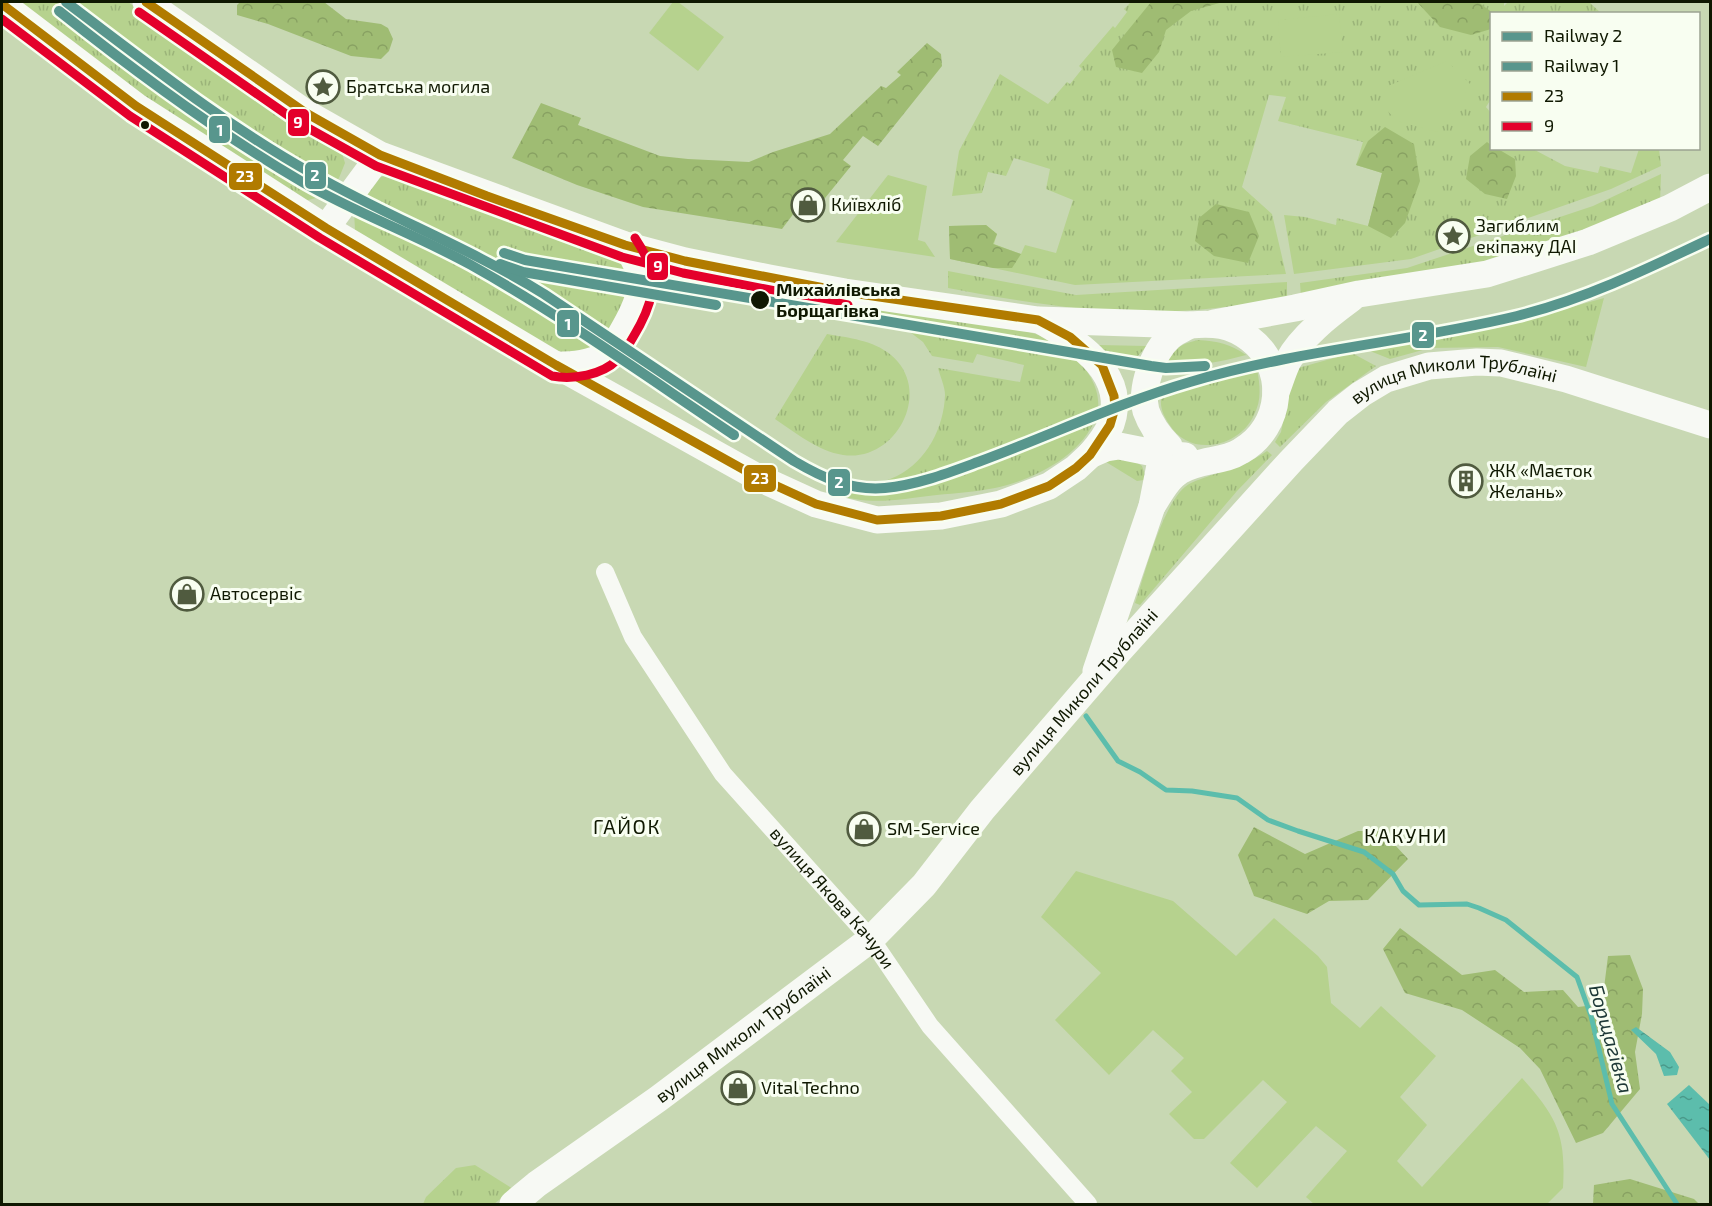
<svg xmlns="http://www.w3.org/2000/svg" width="1712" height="1206" font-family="'Exo 2',sans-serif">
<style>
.grass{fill:url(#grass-tufts)}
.forest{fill:url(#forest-crowns)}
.green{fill:#b6d28e}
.water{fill:url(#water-ripples)}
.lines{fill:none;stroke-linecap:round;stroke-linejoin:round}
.stream{stroke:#5cbdac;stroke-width:5}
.street{stroke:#f7f9f4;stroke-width:18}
.secondary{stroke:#f7f9f4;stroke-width:27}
.bus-1-casing{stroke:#f8fef1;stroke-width:14}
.bus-2-casing{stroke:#f8fef1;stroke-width:14}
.bus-1{stroke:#b17b00;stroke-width:9}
.bus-2{stroke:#e4002b;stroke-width:9}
.rail-1-casing{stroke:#f8fef1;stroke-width:15}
.rail-2-casing{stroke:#f8fef1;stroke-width:15}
.rail-1{stroke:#58968d;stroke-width:10}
.rail-2{stroke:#58968d;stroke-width:10}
.bus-dot{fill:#0f1801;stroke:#f8fef1;stroke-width:2}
.labels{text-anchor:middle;stroke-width:6;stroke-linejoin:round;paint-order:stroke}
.poi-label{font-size:18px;fill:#0f1801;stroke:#f8fef1;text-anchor:start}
.stop-label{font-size:18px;font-weight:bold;fill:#0f1801;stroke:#f8fef1;text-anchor:start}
.street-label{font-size:18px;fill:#0f1801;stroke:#f8fef1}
.neighbourhood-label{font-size:20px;letter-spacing:1.5px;fill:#0f1801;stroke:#f8fef1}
.water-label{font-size:20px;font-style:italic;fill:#1e3937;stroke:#f8fef1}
.line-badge{stroke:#f8fef1;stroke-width:2}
.badge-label{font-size:16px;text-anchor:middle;font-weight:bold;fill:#fff}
</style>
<defs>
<pattern id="grass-tufts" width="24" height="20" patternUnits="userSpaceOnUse" patternTransform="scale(1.5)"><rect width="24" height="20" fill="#b6d28e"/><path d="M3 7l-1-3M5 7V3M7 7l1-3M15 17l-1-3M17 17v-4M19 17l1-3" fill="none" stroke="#9bb479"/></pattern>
<pattern id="forest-crowns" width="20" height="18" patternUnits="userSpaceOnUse" patternTransform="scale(1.5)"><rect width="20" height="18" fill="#9fbc73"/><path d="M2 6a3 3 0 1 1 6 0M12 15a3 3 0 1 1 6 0" fill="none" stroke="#88a162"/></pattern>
<pattern id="water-ripples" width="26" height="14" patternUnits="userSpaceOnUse" patternTransform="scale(1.5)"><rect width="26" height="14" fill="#5cbdac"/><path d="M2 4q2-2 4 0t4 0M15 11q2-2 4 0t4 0" fill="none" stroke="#4a998a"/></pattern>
</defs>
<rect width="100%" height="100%" fill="#c8d8b3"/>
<!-- grass -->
<g class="grass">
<polygon points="13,2 128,2 177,37 339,143 345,163 339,178 327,195 301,202 172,116"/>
<polygon points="1131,2 1504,2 1504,6 1508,2 1589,2 1601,13 1492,14 1491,99 1486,107 1491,113 1492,148 1533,149 1565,166 1598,173 1600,166 1631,173 1639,149 1659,149 1661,166 1611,189 1411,259 1294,274 1284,215 1305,217 1336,225 1337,218 1368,226 1382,173 1356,165 1363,142 1278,121 1286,97 1269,95 1242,187 1272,214 1286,274 1075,285 950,259 949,226 986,225 997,234 994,244 1021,254 1025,245 1056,253 1073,200 1046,189 1050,169 1014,158 1006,176 988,172 982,193 952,196 959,151 1000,74 1048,104 1067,82 1070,84 1082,69 1079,66 1113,26 1115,28 1127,12 1124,9"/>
<polygon points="395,172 609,250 626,262 630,301 608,338 584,356 564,356 355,230 354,211 373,180"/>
<polygon points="1661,174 1660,204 1495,263 1301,297 1300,283 1407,268 1593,206"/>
<path d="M948,271L1076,295L1287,282V299C1245,305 1201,311 1159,312C1087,313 1018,301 948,288Z"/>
<polygon points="1604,298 1586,367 1498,347 1430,348 1390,359 1370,351 1496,328"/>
<polygon points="856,305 1012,327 1049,338 1056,345 856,312"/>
<path d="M906,329L1074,357C1090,371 1104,395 1096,417C1082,456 1033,480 995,488C976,492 956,493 937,495C894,500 871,506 829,493C851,489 876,486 897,476C927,461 944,427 945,395C945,387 940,376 938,368L1020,382L1024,365L977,354L973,363L932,356L923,342Z"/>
<path d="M827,334C849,338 873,340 891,355C934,391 896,463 843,455C818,451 796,433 775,419Z"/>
<path d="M1198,340C1217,341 1231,344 1246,355C1226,360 1186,371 1167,362C1175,347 1182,344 1198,340Z"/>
<polygon points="1099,345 1147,346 1135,359 1104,354"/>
<polygon points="1352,353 1376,366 1326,402 1280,447 1275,442 1281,432 1290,387 1298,368"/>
<path d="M1257,369C1260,385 1262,400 1254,415C1239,448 1189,458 1169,424C1164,416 1160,409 1161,398L1175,390Z"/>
<path d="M1267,451L1272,455L1237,491L1140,605L1135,603C1145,575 1164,495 1191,483C1218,471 1241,469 1267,451Z"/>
<polygon points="1116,458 1136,462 1142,466 1145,475 1144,480 1137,481 1106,462"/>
<polygon points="475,1165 513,1189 494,1204 423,1204 426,1197 456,1168"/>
</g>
<!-- forest -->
<g class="forest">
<polygon points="240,2 324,2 346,19 381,24 388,28 393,39 389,51 381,59 351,56 268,24 237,15 237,5"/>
<polygon points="1151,2 1223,2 1191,11 1166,30 1159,52 1142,73 1116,67 1112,50"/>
<polygon points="1417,2 1478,2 1493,13 1491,29 1471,35 1440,27"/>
<polygon points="927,43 941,54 942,66 878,146 863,136 843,160 851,166 821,203 809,193 782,229 643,207 577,185 512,158 541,103 581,118 578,125 660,156 688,159 749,162 773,152 830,134 881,86 886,88 901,75 897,72"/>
<polygon points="1385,127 1414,144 1420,181 1405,223 1391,238 1368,226 1382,173 1356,165 1368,141"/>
<polygon points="1487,142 1491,145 1492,148 1498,149 1515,159 1516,176 1507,199 1485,194 1466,179 1470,156"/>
<polygon points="1216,204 1249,212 1259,236 1248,263 1214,256 1195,241 1199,218"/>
<polygon points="986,225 997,234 993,244 1021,254 1012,268 993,268 950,259 949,226"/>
<polygon points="1254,827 1305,854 1358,831 1382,831 1408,859 1368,900 1329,901 1307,914 1254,896 1238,855"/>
<polygon points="1400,928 1462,975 1495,970 1524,992 1563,990 1578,1007 1602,1004 1608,956 1630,955 1643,989 1642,1014 1635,1052 1640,1089 1603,1133 1576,1143 1540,1069 1520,1048 1462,1010 1405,993 1383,949"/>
<polygon points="1630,1179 1694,1199 1699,1204 1593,1204 1594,1185"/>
</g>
<!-- green -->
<g class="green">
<polygon points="673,2 678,2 724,37 698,71 649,33"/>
<polygon points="1339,14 1343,52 1281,57 1278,20"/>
<polygon points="1447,61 1471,85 1437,132 1397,121 1379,102 1388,86"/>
<polygon points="888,175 927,186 918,240 925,242 935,257 836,242"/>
<path d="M1076,871L1173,901L1236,956L1274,918L1318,956L1327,967L1331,1003L1360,1028L1381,1006L1436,1056L1400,1097L1427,1125L1397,1161L1422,1187L1522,1078C1557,1117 1566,1135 1563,1188L1547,1204H1314L1306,1197L1347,1151L1316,1126L1257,1188L1230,1163L1287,1102L1263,1080L1204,1139H1194L1169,1114L1192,1092L1171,1071L1184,1058L1153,1030L1109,1075L1055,1020L1101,973L1041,917Z"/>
</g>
<!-- water -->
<g class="water">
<polygon points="1636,1027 1670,1052 1679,1067 1677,1075 1664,1076 1656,1054 1631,1030"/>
<polygon points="1689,1085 1710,1105 1710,1160 1667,1104"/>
</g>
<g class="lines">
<!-- stream -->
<polyline class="stream" points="1086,716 1118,761 1140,772 1166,790 1192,791 1237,798 1268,820 1298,831 1364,852 1393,874 1403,891 1419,905 1467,904 1479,908 1506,920 1577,977 1591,1016 1612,1104 1677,1204"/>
<!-- street -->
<path class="street" id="s1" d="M605,572L633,637L723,774L871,939L930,1026L1088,1204"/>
<!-- secondary -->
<g class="secondary">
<path d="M146,2L306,113L380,155L625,245L685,261L769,278L845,292L1038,320L1190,325C1214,323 1230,324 1250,339C1288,368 1283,427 1241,451C1224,462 1200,459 1180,471C1167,478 1160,494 1152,506"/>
<polyline points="2,4 136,106 326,228 556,365 757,477 816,504 877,520 941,516 1001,504 1049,486 1076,468 1090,455 1106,448 1119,446 1159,454 1185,456"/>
<polyline points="326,228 380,155"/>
<path d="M1043,322C1080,343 1128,375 1111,424C1106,436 1098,446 1090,455"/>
<polyline points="1214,323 1295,308 1359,294 1487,274 1588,242 1670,208 1710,187"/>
<path d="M556,365C573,365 591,364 606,354C614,348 620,336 625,327C643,295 648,276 625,245"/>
<path d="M1276,392C1280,382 1283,371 1288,361C1302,336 1328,316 1351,299"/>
<path d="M1169,446C1159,436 1151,425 1146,411C1140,389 1153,352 1170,337C1175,332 1183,329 1190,325"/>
<polyline points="1096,671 1152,506 1160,465 1157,433"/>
<path id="s2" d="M513,1204L537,1184L658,1099L871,939L924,885L982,810L1119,651L1291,461L1338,412L1361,394L1386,379L1429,366L1477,362L1501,363L1566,379L1710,425"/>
</g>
<!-- bus-1 casing -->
<g class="bus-1-casing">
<polyline id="bus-1" points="2,4 136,106 326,228 556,365 757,477 816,504 877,520 941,516 1001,504 1049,486 1076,468 1090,455 1110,425 1115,408 1114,396 1102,365 1070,337 1038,320 845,292 685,261 625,245 487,196 380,155 306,113 146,2"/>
</g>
<!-- bus-2 casing -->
<g class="bus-2-casing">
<g id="bus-2">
<polyline points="139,12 299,123 376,166 622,257 683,273 848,305"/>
<path d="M2,19L130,116L320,238L552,376C573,380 602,375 617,360C627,350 633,337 640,325C648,310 654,293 652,276C650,262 643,250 635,238"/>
</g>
</g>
<!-- bus-1 -->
<use href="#bus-1" class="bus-1"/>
<!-- bus-2 -->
<use href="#bus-2" class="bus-2"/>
<!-- rail-1 casing -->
<g class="rail-1-casing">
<g id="rail-1">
<path d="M66,2C146,62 225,125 313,174C388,217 470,248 544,294L794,461C823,478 851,491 885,488C917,485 948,473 978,462C1049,436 1118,403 1190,382C1297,350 1409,342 1517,316C1585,299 1647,269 1710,239"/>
<polyline points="504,253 525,260 1151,366 1166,368 1205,366"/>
</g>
</g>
<!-- rail-2 casing -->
<g class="rail-2-casing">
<g id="rail-2">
<path d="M59,11C137,73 218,133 304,183C358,214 417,235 471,265C562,316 647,377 734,435"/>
<polyline points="500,264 523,272 716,305"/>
</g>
</g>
<!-- rail-1 -->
<use href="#rail-1" class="rail-1"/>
<!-- rail-2 -->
<use href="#rail-2" class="rail-2"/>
</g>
<!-- icons -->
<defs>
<g id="sight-ring" transform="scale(1.725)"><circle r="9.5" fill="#f8fef1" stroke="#505b3f" stroke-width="1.5"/><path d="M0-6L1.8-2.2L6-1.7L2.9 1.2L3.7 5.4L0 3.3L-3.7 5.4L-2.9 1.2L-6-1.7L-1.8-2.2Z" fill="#505b3f"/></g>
<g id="shop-ring" transform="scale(1.725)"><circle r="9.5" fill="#f8fef1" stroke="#505b3f" stroke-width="1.5"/><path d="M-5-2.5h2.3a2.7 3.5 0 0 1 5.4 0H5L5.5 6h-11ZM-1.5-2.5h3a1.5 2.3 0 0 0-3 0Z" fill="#505b3f"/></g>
<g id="building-ring" transform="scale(1.725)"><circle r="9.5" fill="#f8fef1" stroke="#505b3f" stroke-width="1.5"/><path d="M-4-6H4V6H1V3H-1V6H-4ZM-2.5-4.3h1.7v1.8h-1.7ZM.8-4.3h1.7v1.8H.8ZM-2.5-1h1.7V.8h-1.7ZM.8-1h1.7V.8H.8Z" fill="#505b3f"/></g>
</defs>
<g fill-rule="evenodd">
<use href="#sight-ring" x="323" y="87"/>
<use href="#shop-ring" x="808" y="205"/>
<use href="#sight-ring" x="1453" y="236"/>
<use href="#building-ring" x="1466" y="481"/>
<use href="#shop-ring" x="187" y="594"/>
<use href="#shop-ring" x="864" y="829"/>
<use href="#shop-ring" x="738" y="1088"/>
</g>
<!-- markers -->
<g class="bus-dot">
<circle cx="145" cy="125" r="5"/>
<circle cx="760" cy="300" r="10"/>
</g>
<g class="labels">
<!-- poi labels -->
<g class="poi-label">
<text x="346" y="93">Братська могила</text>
<text x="831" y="211">Київхліб</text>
<text x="1476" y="232">Загиблим<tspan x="1476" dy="21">екіпажу ДАІ</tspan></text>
<text x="1489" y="477">ЖК «Маєток<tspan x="1489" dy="21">Желань»</tspan></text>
<text x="210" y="600">Автосервіс</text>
<text x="887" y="835">SM-Service</text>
<text x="761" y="1094">Vital Techno</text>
</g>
<!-- stop labels -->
<g class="stop-label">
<text x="776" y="296">Михайлівська<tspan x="776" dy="21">Борщагівка</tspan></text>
</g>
<!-- street labels -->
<g class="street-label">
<text dy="6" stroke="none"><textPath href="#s2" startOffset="1276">вулиця Миколи Трублаїні</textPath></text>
<text dy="6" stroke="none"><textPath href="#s2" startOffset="772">вулиця Миколи Трублаїні</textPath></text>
<text dy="6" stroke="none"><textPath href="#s1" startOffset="400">вулиця Якова Качури</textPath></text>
<text dy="6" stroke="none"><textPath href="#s2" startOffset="286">вулиця Миколи Трублаїні</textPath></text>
</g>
<!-- neighbourhood labels -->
<g class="neighbourhood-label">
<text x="627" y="834">ГАЙОК</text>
<text x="1406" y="843">КАКУНИ</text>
</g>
<!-- water labels -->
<g class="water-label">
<text transform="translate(1611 1039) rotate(74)" y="7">Борщагівка</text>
</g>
</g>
<g class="line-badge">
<rect x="287" y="108" width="23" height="29" rx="6" fill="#e4002b"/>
<rect x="208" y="115" width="23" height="29" rx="6" fill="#58968d"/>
<rect x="304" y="161" width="23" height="29" rx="6" fill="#58968d"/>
<rect x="228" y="162" width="35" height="29" rx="6" fill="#b17b00"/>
<rect x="646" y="252" width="23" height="29" rx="6" fill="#e4002b"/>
<rect x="556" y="309" width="24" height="29" rx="6" fill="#58968d"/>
<rect x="1411" y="321" width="24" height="28" rx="6" fill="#58968d"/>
<rect x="743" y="464" width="34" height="29" rx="6" fill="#b17b00"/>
<rect x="827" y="468" width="24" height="29" rx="6" fill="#58968d"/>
</g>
<g class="badge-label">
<text x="298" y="128">9</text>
<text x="220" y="136">1</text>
<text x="315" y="181">2</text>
<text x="245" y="182">23</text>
<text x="658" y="272">9</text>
<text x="568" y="330">1</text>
<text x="1423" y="341">2</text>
<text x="760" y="484">23</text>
<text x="839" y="488">2</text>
</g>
<!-- border -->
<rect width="1712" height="1206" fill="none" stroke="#0f1801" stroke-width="6"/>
<!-- legend -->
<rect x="1490" y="12" width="210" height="138" fill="#f8fef1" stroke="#9ba291" stroke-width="1.5"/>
<rect x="1502" y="32" width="30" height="9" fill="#58968d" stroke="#9ba291" stroke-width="1.5"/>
<text x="1544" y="42" font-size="18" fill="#0f1801">Railway 2</text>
<rect x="1502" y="62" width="30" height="9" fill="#58968d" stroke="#9ba291" stroke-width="1.5"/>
<text x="1544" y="72" font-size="18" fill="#0f1801">Railway 1</text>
<rect x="1502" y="92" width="30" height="9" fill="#b17b00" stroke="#9ba291" stroke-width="1.5"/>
<text x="1544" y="102" font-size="18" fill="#0f1801">23</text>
<rect x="1502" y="122" width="30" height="9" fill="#e4002b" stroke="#9ba291" stroke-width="1.5"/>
<text x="1544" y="132" font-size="18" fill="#0f1801">9</text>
</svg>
